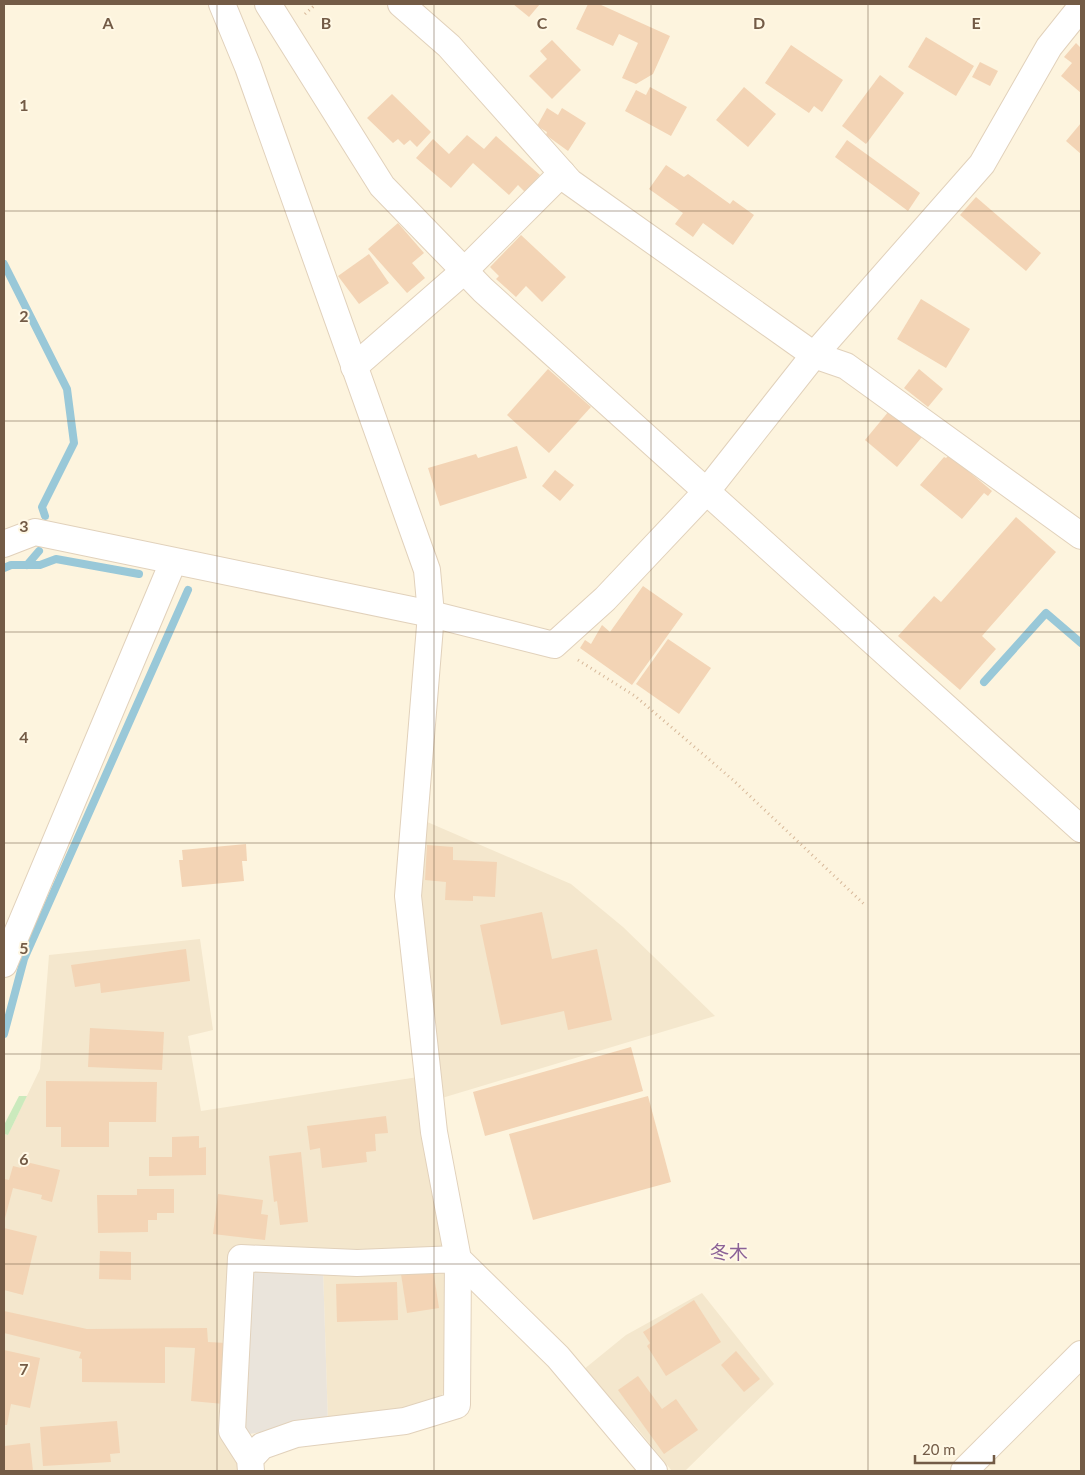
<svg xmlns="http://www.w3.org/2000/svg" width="1085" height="1475" font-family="Lato,'Noto Sans JP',sans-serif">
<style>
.residential{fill:#f4e7cd}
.industrial{fill:#eae4db}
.green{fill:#cbeabd}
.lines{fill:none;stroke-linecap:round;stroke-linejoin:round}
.stream{stroke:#99c8d8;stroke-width:8}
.building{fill:#f3d4b5}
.minor-casing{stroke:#e1d1bb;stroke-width:28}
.path{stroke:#d7b899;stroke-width:3;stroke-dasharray:1 4;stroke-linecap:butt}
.minor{stroke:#fff;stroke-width:26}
.grid{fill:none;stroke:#735b46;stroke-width:1;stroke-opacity:0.55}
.labels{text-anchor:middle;stroke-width:4;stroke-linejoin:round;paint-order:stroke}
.quarter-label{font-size:19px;fill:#8b6197;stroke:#fff8e5}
.grid-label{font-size:16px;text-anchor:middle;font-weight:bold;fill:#735b46;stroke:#fff8e5;stroke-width:4;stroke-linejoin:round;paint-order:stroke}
</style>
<rect width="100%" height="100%" fill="#fdf4de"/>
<!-- residential -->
<g class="residential">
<polygon points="425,821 571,884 623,927 715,1016 442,1098 424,975 420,885"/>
<polygon points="200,939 213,1030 188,1036 201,1111 418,1077 426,1155 443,1247 297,1254 239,1464 239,1471 4,1471 4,1134 8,1135 40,1069 49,955"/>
<polygon points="446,1263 449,1377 444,1392 436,1402 328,1423 323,1268"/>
<polygon points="702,1293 774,1384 685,1471 672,1471 637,1428 583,1370 626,1335"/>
</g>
<!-- industrial -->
<polygon class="industrial" points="250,1265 323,1268 328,1423 242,1435"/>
<!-- green -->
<polygon class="green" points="19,1096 27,1096 8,1135 4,1134 4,1125"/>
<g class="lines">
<!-- stream -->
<g class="stream">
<polyline points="4,264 67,389 74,443 42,507 45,516"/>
<polyline points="27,565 39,551"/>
<polyline points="4,568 11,565 40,565 56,559 139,574"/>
<polyline points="984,682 1046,613 1081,643"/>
<polyline points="4,1034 24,959 188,590"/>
</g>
</g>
<!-- building -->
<g class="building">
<polygon points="513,4 540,4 529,17"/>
<polygon points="588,4 599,4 670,36 653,74 636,84 622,78 638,43 619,34 613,46 576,29"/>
<polygon points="926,37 974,66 956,96 908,67"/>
<polygon points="552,40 581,70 552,99 529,76 547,59 540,51"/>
<polygon points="1076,43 1081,48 1081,93 1061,76 1072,63 1064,57"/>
<polygon points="791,45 843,80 822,112 814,106 809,113 765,83"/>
<polygon points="980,62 998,71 990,86 972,77"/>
<polygon points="880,75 904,93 866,144 842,126"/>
<polygon points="650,87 687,107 671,136 625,111 636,90 646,95"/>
<polygon points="744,87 776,114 748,147 716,120"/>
<polygon points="392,94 431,132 417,147 410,140 404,145 398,139 393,143 367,118"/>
<polygon points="547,108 558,115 562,108 586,123 568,151 546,135 547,132 537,126"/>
<polygon points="1081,123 1081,154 1066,141"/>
<polygon points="467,135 484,149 496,136 540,175 525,192 518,185 509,195 473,163 451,188 416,158 433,139 449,154"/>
<polygon points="847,140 920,193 908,211 835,157"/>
<polygon points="666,165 684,177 688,174 730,204 733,200 754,215 733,245 703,223 693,237 675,224 683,213 649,189"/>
<polygon points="976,197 1041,253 1026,271 960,215"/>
<polygon points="398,223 424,253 412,263 425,278 407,293 368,249"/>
<polygon points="521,235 566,277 542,302 526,286 516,297 496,279 499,276 490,267"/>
<polygon points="369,254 389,283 359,304 338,276"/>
<polygon points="921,299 970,329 946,368 897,339"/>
<polygon points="548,369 591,407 549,453 507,415"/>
<polygon points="919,369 943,389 928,407 904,388"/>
<polygon points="889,411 922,437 897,467 865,440"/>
<polygon points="517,446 527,478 440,506 428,468 476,454 478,458"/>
<polygon points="949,455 992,491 988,496 984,493 962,519 920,485 944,457 946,458"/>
<polygon points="555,470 574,485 560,501 542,486"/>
<polygon points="1016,517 1056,552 982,636 996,649 960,690 898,636 934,596 941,602"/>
<polygon points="643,586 683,614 632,685 580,648 585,640 591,644 602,625 610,632"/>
<polygon points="668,639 711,668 679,714 636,684"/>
<polygon points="246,844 247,861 242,861 244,881 182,887 179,860 183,860 182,850"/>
<polygon points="427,845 453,847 453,860 497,862 495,897 473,896 473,901 445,900 446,882 425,880"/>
<polygon points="542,912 552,959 597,949 612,1020 568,1030 564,1011 501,1025 480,925"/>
<polygon points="186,949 190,981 101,993 100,983 75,987 71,965"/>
<polygon points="90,1028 164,1032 162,1070 88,1067"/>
<polygon points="631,1047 643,1091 485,1136 473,1092"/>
<polygon points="46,1081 157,1082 156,1122 109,1122 109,1147 61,1147 61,1127 46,1127"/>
<polygon points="648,1096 671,1182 533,1220 509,1134"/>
<polygon points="386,1116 388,1133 375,1134 376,1151 366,1152 367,1162 322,1168 320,1148 310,1150 307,1126"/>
<polygon points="199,1136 199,1148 206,1147 206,1175 149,1176 149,1157 172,1157 172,1137"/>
<polygon points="301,1152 308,1222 280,1225 277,1201 274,1202 269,1156"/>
<polygon points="22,1161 60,1170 52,1202 41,1199 42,1195 13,1188 4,1222 4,1179 9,1180 13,1166 21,1168"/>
<polygon points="137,1189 174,1189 174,1213 157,1213 157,1220 148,1220 148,1232 98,1233 97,1195 137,1195"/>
<polygon points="218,1194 263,1200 261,1214 268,1215 265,1240 213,1234"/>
<polygon points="4,1228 37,1236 23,1295 4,1290"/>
<polygon points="100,1251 131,1252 131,1280 99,1279"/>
<polygon points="433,1269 439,1308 407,1313 401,1274"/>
<polygon points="397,1282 398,1320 337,1322 336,1284"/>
<polygon points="694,1300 721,1342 666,1376 647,1346 650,1343 643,1332"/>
<polygon points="4,1311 87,1329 207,1328 208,1342 226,1343 224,1404 191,1401 195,1348 165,1347 165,1383 82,1382 82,1359 79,1358 81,1352 4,1333"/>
<polygon points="4,1350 40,1358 30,1408 11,1404 7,1425 4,1425"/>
<polygon points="736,1351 760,1379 744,1392 721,1365"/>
<polygon points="638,1376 662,1409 676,1399 698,1430 664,1454 618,1390"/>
<polygon points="117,1421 120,1453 110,1454 111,1462 43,1466 40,1427"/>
<polygon points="30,1443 33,1471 4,1471 4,1446"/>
</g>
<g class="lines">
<!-- minor casing -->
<g class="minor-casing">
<g id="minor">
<polyline points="222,4 248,67 427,570 431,614 408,896 434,1132 458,1259 558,1357 654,1471"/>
<polyline points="268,4 382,186 483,290 1081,829"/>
<polyline points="401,4 449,46 570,182 814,355 846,366 1081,536"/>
<polyline points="354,367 464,271 562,173"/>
<polyline points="4,544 35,532 431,614 554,645 605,599 706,492 814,355 982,164 1049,47 1081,7"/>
<polyline points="4,964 173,562"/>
<polyline points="250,1459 232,1431 241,1258 357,1263 458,1259 457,1405 405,1421 296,1434 262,1446 250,1459 251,1471"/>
<polyline points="964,1471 1081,1354"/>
</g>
</g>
<!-- path -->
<g class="path">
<polyline points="305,14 316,4"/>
<polyline points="578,660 635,696 733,780 866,906"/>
</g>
<!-- minor -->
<use href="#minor" class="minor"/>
</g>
<!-- grid -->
<path class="grid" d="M217,4V1471M434,4V1471M651,4V1471M868,4V1471M4,211H1081M4,421H1081M4,632H1081M4,843H1081M4,1054H1081M4,1264H1081"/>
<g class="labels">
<!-- quarter labels -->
<g class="quarter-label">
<text x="729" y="1259">冬木</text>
</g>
</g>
<g class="grid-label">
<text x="108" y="29">A</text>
<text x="326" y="29">B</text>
<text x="542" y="29">C</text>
<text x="759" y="29">D</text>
<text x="976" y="29">E</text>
<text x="24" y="111">1</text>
<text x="24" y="322">2</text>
<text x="24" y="532">3</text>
<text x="24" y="743">4</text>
<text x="24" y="954">5</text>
<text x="24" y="1165">6</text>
<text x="24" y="1375">7</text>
</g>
<!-- border -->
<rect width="1085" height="1475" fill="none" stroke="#735b46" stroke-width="10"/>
<!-- scale -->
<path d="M915 1455v8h79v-8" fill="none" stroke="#735b46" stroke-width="2.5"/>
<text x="922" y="1455" font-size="15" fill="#735b46" stroke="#fff8e5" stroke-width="4" paint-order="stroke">20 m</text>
</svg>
